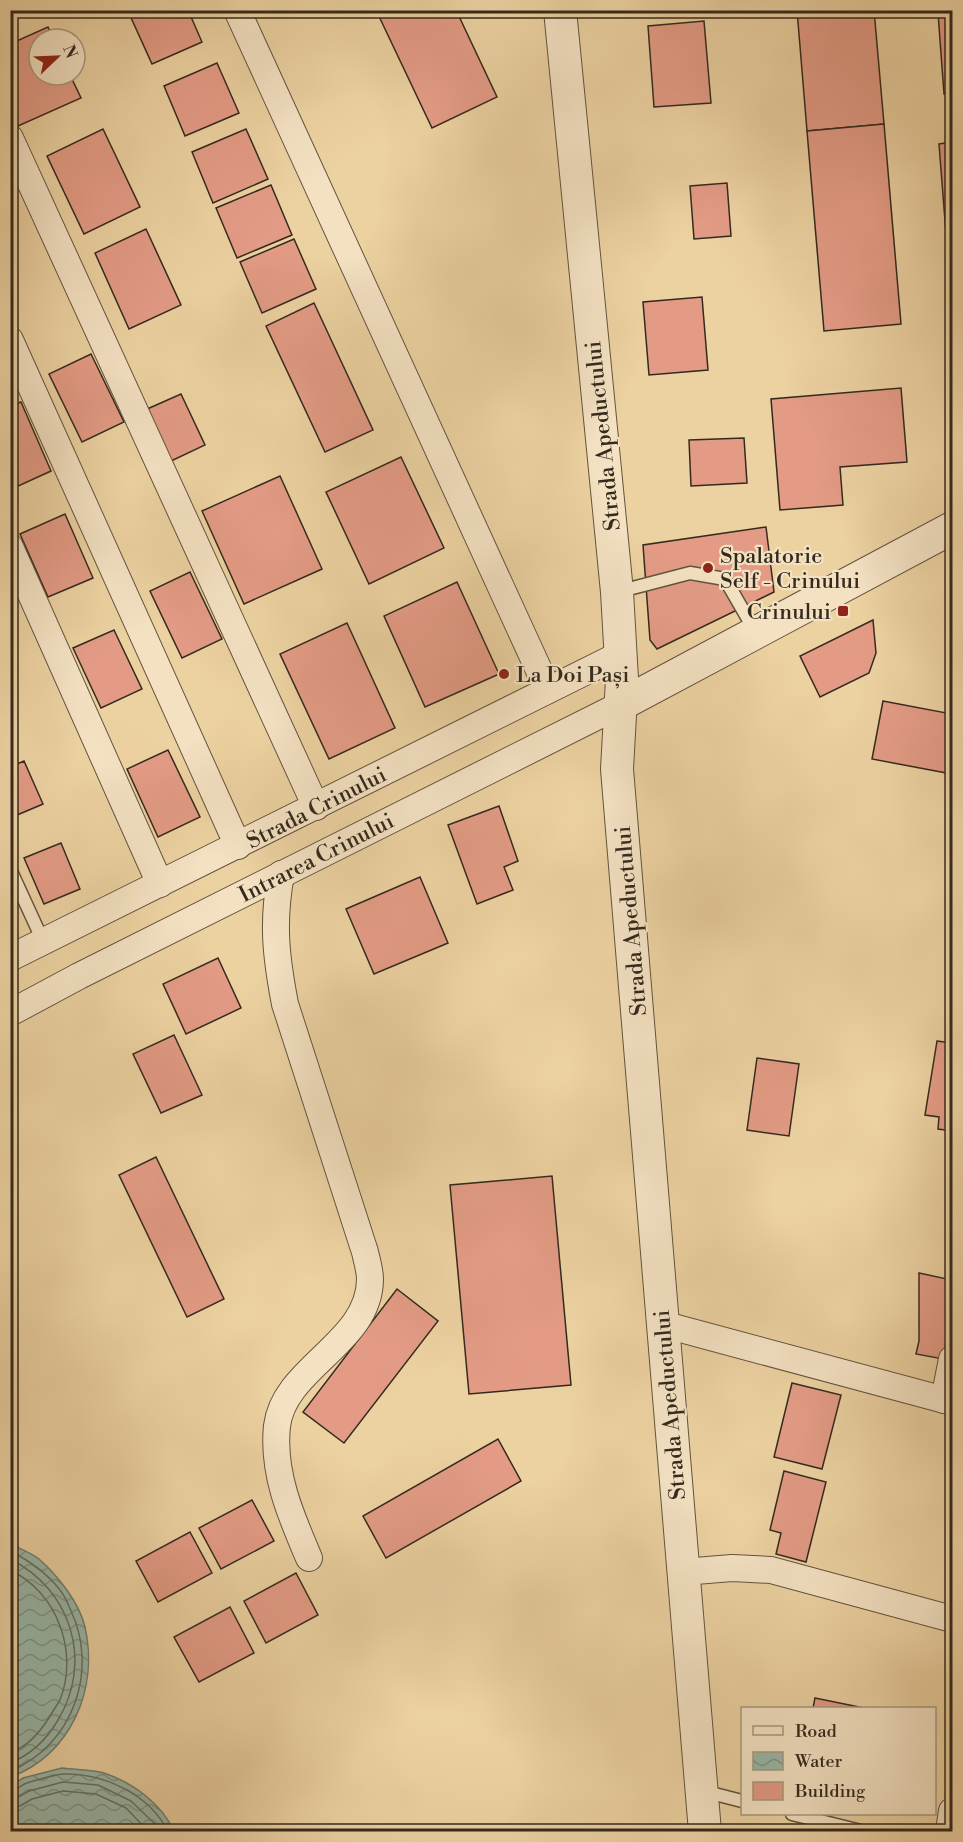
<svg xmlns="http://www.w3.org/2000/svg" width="963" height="1842" font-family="'Libre Bodoni',serif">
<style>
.water{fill:url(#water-waves);stroke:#717f71;stroke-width:1.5}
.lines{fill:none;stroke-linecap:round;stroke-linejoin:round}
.shore{stroke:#667063;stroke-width:1.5}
.building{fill:#e39b85;stroke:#342a1e;stroke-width:1.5}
.service-casing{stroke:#62543f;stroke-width:15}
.minor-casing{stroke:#62543f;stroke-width:28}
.tertiary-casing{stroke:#62543f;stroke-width:34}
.service{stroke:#f3e1c2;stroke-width:12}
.minor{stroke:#f3e1c2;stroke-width:26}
.tertiary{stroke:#f3e1c2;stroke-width:32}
.poi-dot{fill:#8f2418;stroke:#f3e1c2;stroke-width:2}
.labels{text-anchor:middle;stroke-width:4.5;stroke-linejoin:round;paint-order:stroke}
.street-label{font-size:22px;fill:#342a1e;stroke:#f3e1c2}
.poi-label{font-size:22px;fill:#342a1e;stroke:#f3e1c2;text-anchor:start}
</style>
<defs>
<pattern id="water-waves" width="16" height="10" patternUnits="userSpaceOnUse" patternTransform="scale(1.5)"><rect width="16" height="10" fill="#99b7a8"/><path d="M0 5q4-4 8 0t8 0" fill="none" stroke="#7e9588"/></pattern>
</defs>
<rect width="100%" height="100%" fill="#ecd1a1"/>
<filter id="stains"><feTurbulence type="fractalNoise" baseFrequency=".00333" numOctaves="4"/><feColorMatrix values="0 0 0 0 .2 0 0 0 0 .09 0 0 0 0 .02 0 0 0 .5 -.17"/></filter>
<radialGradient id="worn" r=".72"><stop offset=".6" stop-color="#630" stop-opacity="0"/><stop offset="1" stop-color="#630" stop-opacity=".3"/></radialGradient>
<!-- water -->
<g class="water">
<path d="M11,1544C20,1549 31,1553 39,1559C58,1576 79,1602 85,1627C99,1689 71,1754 11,1777Z"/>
<path d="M62,1768C75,1770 92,1769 104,1773C133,1783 161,1803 174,1831H11V1786L23,1778Z"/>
</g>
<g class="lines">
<!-- shore -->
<g class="shore">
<path d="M10,1551C30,1561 46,1572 60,1590C65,1596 68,1604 71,1611C99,1670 73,1746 10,1771"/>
<path d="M10,1559C72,1590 93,1662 58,1720C47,1739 30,1755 10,1763"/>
<path d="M10,1570C57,1592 79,1652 60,1700C57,1705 53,1711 50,1716C41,1731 27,1747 10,1753"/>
<path d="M10,1791C17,1790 21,1785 27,1783C38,1780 52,1775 63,1774C103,1773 150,1794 168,1832"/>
<polyline points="10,1798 18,1797 29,1791 63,1782 98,1785 131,1801 157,1826 159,1832"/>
<polyline points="10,1807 20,1806 32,1799 63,1791 96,1794 126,1808 149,1832"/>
</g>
</g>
<!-- building -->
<g class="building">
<polygon points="130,10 188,10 202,42 152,64 128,11"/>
<polygon points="376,10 456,10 497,97 432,128"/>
<polygon points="797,10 874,10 884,124 807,131"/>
<polygon points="952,12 952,93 944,94 938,13"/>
<polygon points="704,21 711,103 654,107 648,26"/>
<polygon points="48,27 54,39 39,39 39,75 70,75 81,98 18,126 10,109 10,44"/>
<polygon points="217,63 239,113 185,136 164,86"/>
<polygon points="884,124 901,324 824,331 807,131"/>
<polygon points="103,129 140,207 84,234 47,156"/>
<polygon points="246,129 268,179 213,203 192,152"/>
<polygon points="952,142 952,311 939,144"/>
<polygon points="727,183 731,236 694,239 690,186"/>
<polygon points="271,185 292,235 237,258 216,208"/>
<polygon points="146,229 181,305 129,329 95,253"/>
<polygon points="294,239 316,289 262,313 240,262"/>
<polygon points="702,297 708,370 649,375 643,302"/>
<polygon points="314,303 373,430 325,452 266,326"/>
<polygon points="91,354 124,422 82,442 49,374"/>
<polygon points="901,388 907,462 840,467 843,505 780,510 771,399"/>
<polygon points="181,394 205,445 169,462 145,410"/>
<polygon points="21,402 51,471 16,487 10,475 10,406"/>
<polygon points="744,438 747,483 691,486 689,440"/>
<polygon points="401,457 444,548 369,584 326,492"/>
<polygon points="280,476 322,569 244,604 202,511"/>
<polygon points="65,514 93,578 48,597 20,534"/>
<polygon points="766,527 774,592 657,649 650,640 643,545"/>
<polygon points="190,572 222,639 182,658 150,591"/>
<polygon points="457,582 499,674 425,707 384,616"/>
<polygon points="873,620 876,653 869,673 820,697 800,656"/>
<polygon points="347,623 395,728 329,759 280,654"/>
<polygon points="114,630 142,689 101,708 73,648"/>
<polygon points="883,701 952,714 952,774 872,759"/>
<polygon points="168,750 200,817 158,837 127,769"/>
<polygon points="24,761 43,804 10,818 10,767"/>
<polygon points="499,806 518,861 504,867 513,890 477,904 448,825"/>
<polygon points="61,843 80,889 44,904 24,858"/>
<polygon points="420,877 448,943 374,974 346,909"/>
<polygon points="218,958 241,1008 186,1034 163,984"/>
<polygon points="174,1035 202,1095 161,1113 133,1054"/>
<polygon points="937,1041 952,1043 952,1131 938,1129 939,1117 925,1115"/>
<polygon points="757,1058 799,1064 789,1136 747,1130"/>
<polygon points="156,1157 224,1299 187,1317 119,1175"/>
<polygon points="552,1176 571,1385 469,1394 450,1185"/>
<polygon points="919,1273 952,1280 952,1313 943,1359 916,1354 919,1341"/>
<polygon points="397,1289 438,1321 344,1443 303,1412"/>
<polygon points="792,1383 841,1395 822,1469 774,1457"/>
<polygon points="498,1439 521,1481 386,1558 363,1516"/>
<polygon points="784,1471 826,1482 806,1562 776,1554 781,1533 770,1530"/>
<polygon points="252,1500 274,1541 221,1569 199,1528"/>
<polygon points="190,1532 212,1573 158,1602 136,1561"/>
<polygon points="296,1573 318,1615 266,1643 244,1601"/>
<polygon points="230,1607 254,1653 199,1682 174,1637"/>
<polygon points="815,1698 864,1708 813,1708"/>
</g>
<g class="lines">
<!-- service casing -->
<g class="service-casing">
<g id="service">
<polyline points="617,592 690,573 725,579 755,631"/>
<polyline points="10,869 43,941"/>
<polyline points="703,1791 742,1801"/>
<polyline points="792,1814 865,1832"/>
</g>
</g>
<!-- minor casing -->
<g class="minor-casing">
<g id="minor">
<polyline points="237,10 548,690"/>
<polyline points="10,138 316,807"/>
<polyline points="10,340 238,846"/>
<polyline points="10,547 160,884"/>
<path d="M281,874C272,923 276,957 285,1004L365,1252C367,1261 370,1271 370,1279C370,1343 284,1367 277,1426C272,1473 291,1516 309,1558"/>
<polyline points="10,958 621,654"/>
<polyline points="10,1013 79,976 622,704"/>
<polyline points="662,1324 952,1402"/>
<polyline points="944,1400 952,1359"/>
<polyline points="683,1572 732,1568 771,1570 952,1619"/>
<polyline points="950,1824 952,1811"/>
</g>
</g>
<!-- tertiary casing -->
<g class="tertiary-casing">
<g id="tertiary">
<polyline points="560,10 617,592 622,679 617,769 705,1832"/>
<polyline points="622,704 952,528"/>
</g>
</g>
<!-- service -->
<use href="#service" class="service"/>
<!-- minor -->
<use href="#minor" class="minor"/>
<!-- tertiary -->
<use href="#tertiary" class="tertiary"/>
</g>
<!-- markers -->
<g class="poi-dot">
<circle cx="708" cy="568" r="6"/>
<rect x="837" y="605" width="12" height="12" rx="3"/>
<circle cx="504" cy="674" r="6"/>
</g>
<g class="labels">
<!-- street labels -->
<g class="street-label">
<text transform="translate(602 436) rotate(-96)" y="8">Strada Apeductului</text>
<text transform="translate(316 807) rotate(-27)" y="8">Strada Crinului</text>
<text transform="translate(316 857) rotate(-27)" y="8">Intrarea Crinului</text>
<text transform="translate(630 921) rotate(-95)" y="8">Strada Apeductului</text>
<text transform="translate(669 1405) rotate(-95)" y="8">Strada Apeductului</text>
</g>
<!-- poi labels -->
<g class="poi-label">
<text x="720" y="563">Spalatorie<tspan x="720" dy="25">Self - Crinului</tspan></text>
<text x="831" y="619" text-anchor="end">Crinului</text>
<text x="516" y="682">La Doi Pași</text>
</g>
</g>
<!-- margin -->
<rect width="963" height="1842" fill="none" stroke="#ecd1a1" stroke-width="36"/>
<rect x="12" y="12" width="939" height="1818" fill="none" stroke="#342a1e" stroke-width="3"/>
<rect x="18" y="18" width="927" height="1806" fill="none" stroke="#342a1e" stroke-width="1.5"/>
<!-- legend -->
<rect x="741" y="1707" width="195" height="108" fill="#f3e1c2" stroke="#a79880" stroke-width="1.5"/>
<rect x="753" y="1726" width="30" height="9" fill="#f3e1c2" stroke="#a79880" stroke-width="1.5"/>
<text x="795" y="1737" font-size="18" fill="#342a1e">Road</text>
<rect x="753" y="1752" width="30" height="18" fill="url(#water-waves)" stroke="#a79880" stroke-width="1.5"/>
<text x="795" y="1767" font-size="18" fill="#342a1e">Water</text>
<rect x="753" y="1782" width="30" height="18" fill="#e39b85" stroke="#a79880" stroke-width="1.5"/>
<text x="795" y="1797" font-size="18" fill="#342a1e">Building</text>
<!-- north arrow -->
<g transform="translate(57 57) rotate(67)"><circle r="28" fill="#f3e1c2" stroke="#a79880" stroke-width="1.5"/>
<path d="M0-4.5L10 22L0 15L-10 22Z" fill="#8f2418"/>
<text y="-9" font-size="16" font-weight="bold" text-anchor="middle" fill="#342a1e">N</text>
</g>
<rect width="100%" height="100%" filter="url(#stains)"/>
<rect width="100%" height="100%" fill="url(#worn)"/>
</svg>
